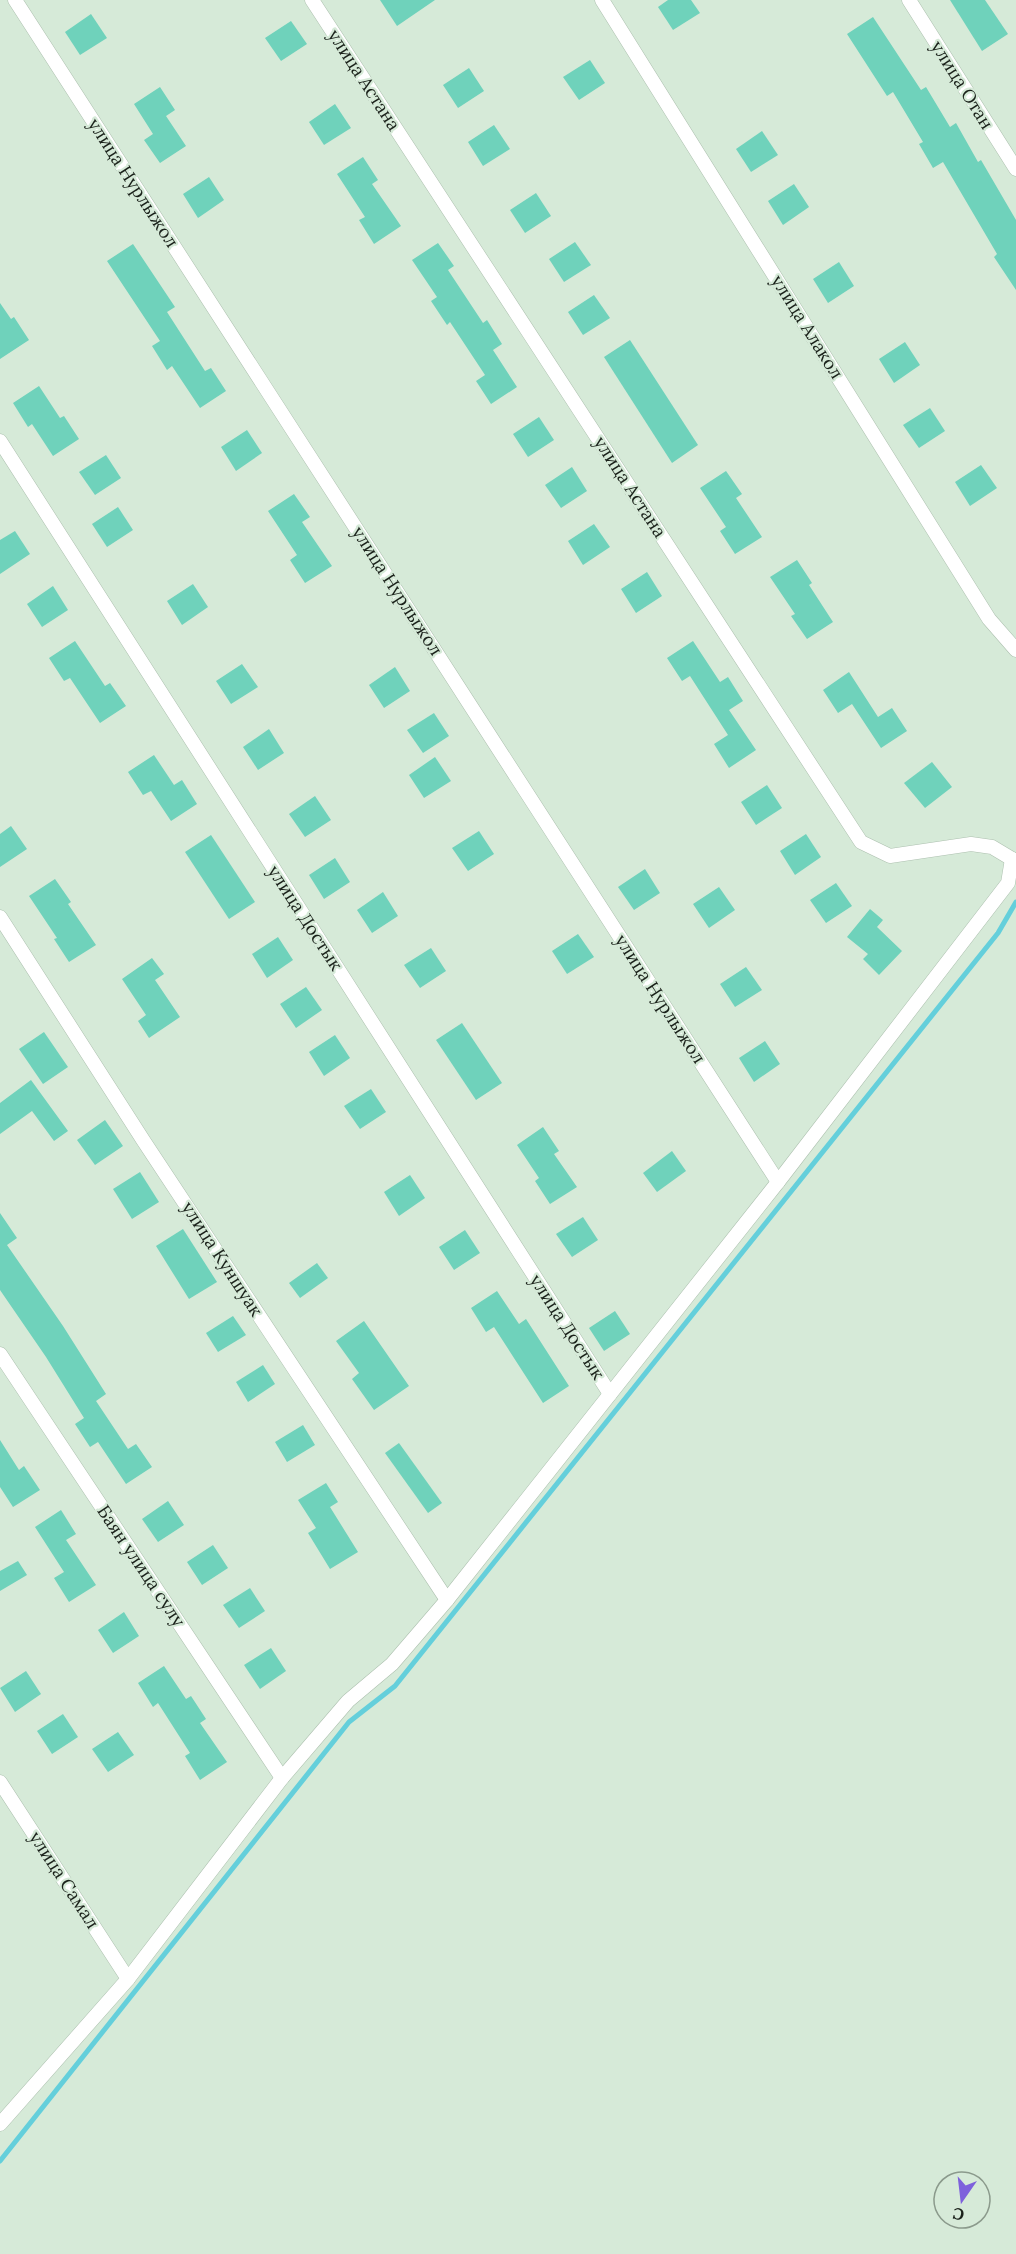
<svg xmlns="http://www.w3.org/2000/svg" width="1016" height="2254" font-family="Lora,serif">
<style>
.lines{fill:none;stroke-linecap:round;stroke-linejoin:round}
.stream{stroke:#64cfdb;stroke-width:5}
.building{fill:#6fd2bb}
.street-casing{stroke:#adc0af;stroke-width:15}
.street{stroke:#fff;stroke-width:14}
.labels{text-anchor:middle;stroke-width:4.5;stroke-linejoin:round;paint-order:stroke}
.street-label{font-size:18px;fill:#1a211a;stroke:#d6ead8}
</style>
<rect width="100%" height="100%" fill="#d6ead8"/>
<g class="lines">
<!-- stream -->
<polyline class="stream" points="0,2161 349,1722 395,1686 998,933 1016,902"/>
</g>
<!-- building -->
<g class="building">
<polygon points="380,0 435,0 397,26"/>
<polygon points="668,0 691,0 700,13 673,30 658,7"/>
<polygon points="950,0 985,0 1008,34 982,51"/>
<polygon points="91,14 107,38 80,55 65,32"/>
<polygon points="873,17 921,90 926,87 950,127 956,123 978,162 981,160 1016,220 1016,290 994,257 997,254 943,162 933,168 919,144 923,142 893,92 887,96 847,34"/>
<polygon points="291,21 307,44 281,61 265,38"/>
<polygon points="590,60 605,83 579,100 563,77"/>
<polygon points="469,68 484,91 458,108 443,85"/>
<polygon points="160,87 175,110 166,116 186,146 160,163 144,140 153,134 134,104"/>
<polygon points="335,104 351,128 324,145 309,122"/>
<polygon points="494,125 510,149 483,166 468,142"/>
<polygon points="762,131 778,155 751,172 736,149"/>
<polygon points="363,157 378,180 372,184 401,226 374,244 359,220 365,217 337,174"/>
<polygon points="209,177 224,200 198,218 183,194"/>
<polygon points="794,184 809,207 783,225 768,201"/>
<polygon points="536,193 551,216 525,233 510,210"/>
<polygon points="575,242 591,265 564,282 549,259"/>
<polygon points="438,243 454,266 448,270 483,323 487,320 502,344 493,350 517,387 491,404 476,381 485,375 450,322 447,325 431,301 437,297 412,260"/>
<polygon points="133,244 175,307 167,312 205,371 211,368 226,391 200,408 172,366 167,370 152,346 160,341 107,261"/>
<polygon points="839,262 854,286 828,303 813,279"/>
<polygon points="594,295 610,318 583,335 568,312"/>
<polygon points="0,303 11,319 14,317 29,340 0,359"/>
<polygon points="630,340 698,445 672,463 604,357"/>
<polygon points="905,342 920,365 894,383 879,359"/>
<polygon points="39,386 60,418 64,416 79,439 53,456 32,424 28,427 13,403"/>
<polygon points="930,408 945,431 919,448 903,425"/>
<polygon points="539,417 554,440 528,457 513,434"/>
<polygon points="247,430 262,453 236,471 221,447"/>
<polygon points="106,455 121,478 95,495 79,472"/>
<polygon points="981,465 997,488 970,506 955,482"/>
<polygon points="572,467 587,491 561,508 545,485"/>
<polygon points="726,471 742,494 736,498 762,537 735,554 720,531 726,527 700,488"/>
<polygon points="294,494 310,517 302,522 332,566 305,583 290,560 297,555 268,511"/>
<polygon points="118,507 133,530 107,547 92,524"/>
<polygon points="594,524 610,547 583,565 568,541"/>
<polygon points="15,531 30,554 0,574 0,540"/>
<polygon points="797,560 812,583 809,585 833,622 807,639 791,616 795,614 770,577"/>
<polygon points="647,572 662,596 636,613 621,589"/>
<polygon points="193,584 208,607 182,625 167,601"/>
<polygon points="53,586 68,610 42,627 27,604"/>
<polygon points="75,641 105,686 110,683 126,706 100,723 70,678 64,681 49,658"/>
<polygon points="693,641 720,682 728,677 743,701 729,710 756,750 729,768 714,744 728,735 690,676 682,681 667,658"/>
<polygon points="242,664 258,687 231,704 216,681"/>
<polygon points="395,667 410,691 384,708 369,685"/>
<polygon points="849,672 878,717 892,708 907,731 881,748 852,704 838,713 823,690"/>
<polygon points="434,713 449,736 423,753 407,730"/>
<polygon points="269,729 284,753 258,770 243,747"/>
<polygon points="154,755 174,785 182,780 197,804 171,821 151,791 143,795 128,772"/>
<polygon points="435,757 451,781 424,798 409,775"/>
<polygon points="932,762 952,787 925,808 904,783"/>
<polygon points="767,785 782,808 756,825 741,802"/>
<polygon points="315,796 331,820 305,837 289,814"/>
<polygon points="11,826 27,849 0,867 0,834"/>
<polygon points="479,831 494,854 468,871 452,848"/>
<polygon points="806,834 821,857 795,875 780,851"/>
<polygon points="211,835 255,902 229,919 185,852"/>
<polygon points="335,858 350,882 324,899 309,875"/>
<polygon points="645,869 660,893 634,910 618,887"/>
<polygon points="55,879 71,902 68,904 96,945 69,962 54,939 57,938 29,896"/>
<polygon points="836,883 852,906 826,923 810,900"/>
<polygon points="719,887 735,910 709,928 693,904"/>
<polygon points="383,892 398,916 372,933 357,910"/>
<polygon points="870,909 883,920 877,927 902,951 879,975 863,959 868,954 847,937"/>
<polygon points="578,934 594,957 567,974 552,951"/>
<polygon points="278,937 293,960 267,978 252,954"/>
<polygon points="431,948 446,971 420,988 404,965"/>
<polygon points="152,958 164,974 155,980 180,1017 149,1038 138,1021 146,1015 122,979"/>
<polygon points="746,967 762,990 735,1007 720,984"/>
<polygon points="306,987 322,1010 296,1028 280,1004"/>
<polygon points="462,1023 502,1083 476,1100 436,1040"/>
<polygon points="44,1032 68,1067 43,1084 19,1049"/>
<polygon points="335,1035 350,1058 324,1076 309,1052"/>
<polygon points="765,1041 780,1064 754,1082 739,1058"/>
<polygon points="31,1080 68,1131 54,1141 32,1111 0,1134 0,1103"/>
<polygon points="371,1089 386,1112 360,1129 344,1106"/>
<polygon points="105,1120 123,1146 95,1165 77,1140"/>
<polygon points="543,1127 559,1151 554,1154 577,1187 550,1204 535,1181 539,1178 517,1145"/>
<polygon points="672,1151 686,1171 657,1192 643,1173"/>
<polygon points="140,1172 159,1202 132,1219 113,1189"/>
<polygon points="410,1175 425,1198 399,1216 384,1192"/>
<polygon points="0,1213 17,1238 7,1245 63,1326 106,1394 96,1401 128,1449 136,1444 152,1467 126,1484 98,1442 90,1447 75,1424 84,1418 46,1357 0,1290"/>
<polygon points="583,1217 598,1240 572,1257 556,1234"/>
<polygon points="183,1229 217,1282 189,1299 156,1246"/>
<polygon points="465,1230 480,1253 454,1270 439,1247"/>
<polygon points="317,1263 328,1278 300,1298 289,1283"/>
<polygon points="497,1291 519,1324 526,1319 569,1386 543,1403 494,1327 486,1332 471,1308"/>
<polygon points="615,1311 630,1334 604,1351 589,1328"/>
<polygon points="233,1316 246,1335 218,1352 206,1333"/>
<polygon points="364,1321 409,1386 374,1410 352,1379 359,1373 336,1341"/>
<polygon points="263,1365 275,1384 248,1402 236,1382"/>
<polygon points="303,1425 315,1445 287,1462 275,1442"/>
<polygon points="0,1440 19,1470 24,1466 40,1490 13,1507 0,1487"/>
<polygon points="399,1443 442,1503 428,1513 385,1453"/>
<polygon points="326,1483 338,1502 330,1507 358,1552 330,1569 308,1533 316,1528 298,1500"/>
<polygon points="168,1501 184,1525 158,1542 142,1519"/>
<polygon points="61,1510 76,1534 66,1540 96,1585 69,1602 54,1578 64,1572 35,1527"/>
<polygon points="213,1545 228,1568 202,1585 187,1562"/>
<polygon points="18,1561 27,1575 0,1591 0,1571"/>
<polygon points="250,1588 265,1611 239,1628 223,1605"/>
<polygon points="124,1612 139,1636 113,1653 98,1630"/>
<polygon points="271,1648 286,1671 260,1689 244,1665"/>
<polygon points="164,1666 186,1699 191,1696 206,1719 200,1723 227,1762 200,1780 185,1756 190,1753 158,1703 153,1707 138,1683"/>
<polygon points="26,1671 41,1694 15,1712 0,1688"/>
<polygon points="63,1714 78,1737 52,1754 37,1731"/>
<polygon points="118,1732 134,1755 108,1772 92,1749"/>
</g>
<g class="lines">
<!-- street casing -->
<g class="street-casing">
<g id="street">
<polyline points="15,0 778,1182"/>
<polyline points="312,0 861,842 890,856 971,844 992,847 1012,859 1016,865"/>
<polyline points="602,0 989,619 1016,650"/>
<polyline points="909,0 1016,169"/>
<polyline points="0,441 610,1394"/>
<polyline points="0,917 143,1140 447,1600"/>
<polyline points="0,1354 282,1778"/>
<polyline points="0,1782 128,1979"/>
<polyline points="0,2124 128,1979 282,1778 348,1701 392,1664 447,1600 778,1182 1008,883 1012,859"/>
</g>
</g>
<!-- street -->
<use href="#street" class="street"/>
</g>
<g class="labels">
<!-- street labels -->
<g class="street-label">
<text transform="translate(364 80) rotate(57)" y="6">улица Астана</text>
<text transform="translate(962 85) rotate(58)" y="6">улица Отан</text>
<text transform="translate(133 183) rotate(57)" y="6">улица Нурлыжол</text>
<text transform="translate(807 327) rotate(58)" y="6">улица Алакол</text>
<text transform="translate(630 487) rotate(57)" y="6">улица Астана</text>
<text transform="translate(397 591) rotate(57)" y="6">улица Нурлыжол</text>
<text transform="translate(305 918) rotate(57)" y="6">улица Достык</text>
<text transform="translate(660 999) rotate(57)" y="6">улица Нурлыжол</text>
<text transform="translate(222 1259) rotate(57)" y="6">улица Куншуак</text>
<text transform="translate(567 1327) rotate(57)" y="6">улица Достык</text>
<text transform="translate(141 1566) rotate(56)" y="6">Баян улица сулу</text>
<text transform="translate(64 1880) rotate(57)" y="6">улица Самал</text>
</g>
</g>
<!-- north arrow -->
<g transform="translate(962 2200) rotate(194)"><circle r="28" fill="#d6ead8" stroke="#8b9a8c" stroke-width="1.5"/>
<path d="M0-4.5L10 22L0 15L-10 22Z" fill="#7e61dc"/>
<text y="-9" font-size="16" font-weight="bold" text-anchor="middle" fill="#1a211a">С</text>
</g>
</svg>
